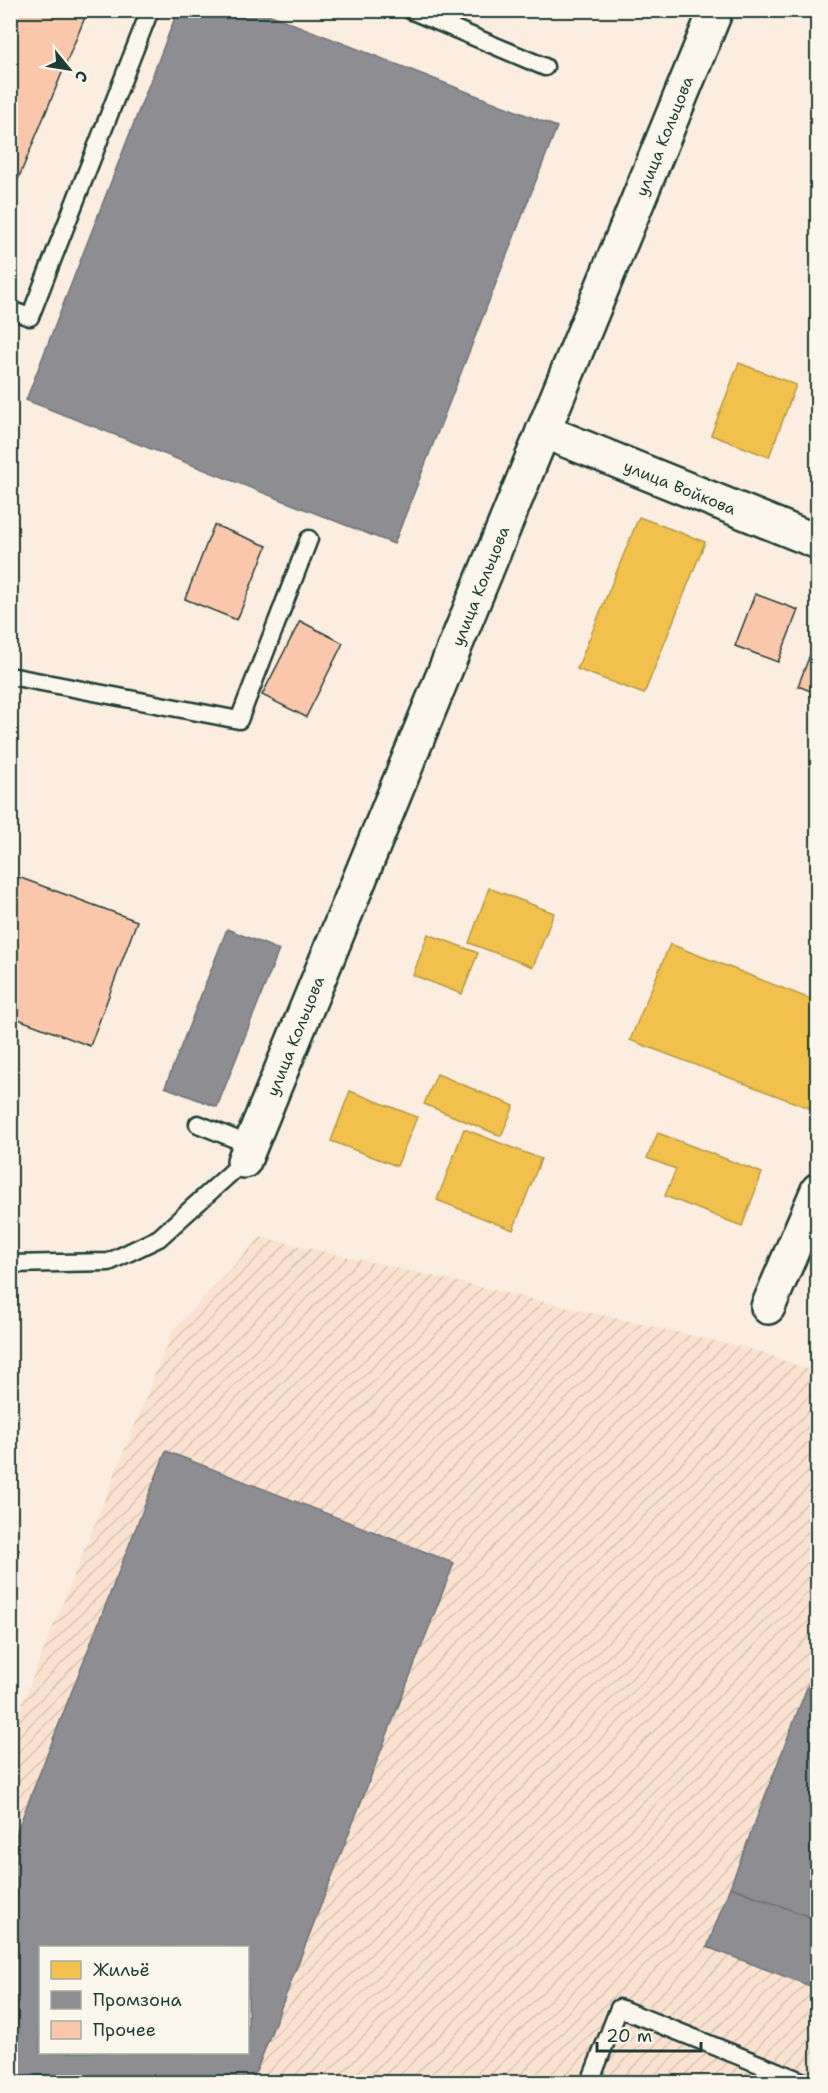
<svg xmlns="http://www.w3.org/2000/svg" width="828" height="2093" font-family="'Shantell Sans',sans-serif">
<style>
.industrial{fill:url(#industrial-furrows);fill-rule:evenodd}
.homes{fill:#f2c14e;stroke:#b39946;stroke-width:1.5}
.industry{fill:#8d8d92;stroke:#6c7576;stroke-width:1.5;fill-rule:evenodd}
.building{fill:#fbc7ac;stroke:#1f3d34;stroke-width:1.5}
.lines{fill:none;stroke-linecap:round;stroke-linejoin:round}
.service-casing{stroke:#1f3d34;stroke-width:21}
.minor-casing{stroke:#1f3d34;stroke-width:38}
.service{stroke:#fbf7ec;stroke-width:16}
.minor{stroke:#fbf7ec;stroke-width:33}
.labels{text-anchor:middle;stroke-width:6;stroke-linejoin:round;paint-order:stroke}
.street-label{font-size:16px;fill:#1f3d34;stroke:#fbf7ec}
</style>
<defs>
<pattern id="industrial-furrows" width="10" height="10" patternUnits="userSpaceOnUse" patternTransform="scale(1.5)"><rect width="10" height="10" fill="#fbe2d0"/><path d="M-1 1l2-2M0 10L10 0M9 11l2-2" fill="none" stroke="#d7c3b3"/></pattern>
</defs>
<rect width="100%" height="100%" fill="#fbeddf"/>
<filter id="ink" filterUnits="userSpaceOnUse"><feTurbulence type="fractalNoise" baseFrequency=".0167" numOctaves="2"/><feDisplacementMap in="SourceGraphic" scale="12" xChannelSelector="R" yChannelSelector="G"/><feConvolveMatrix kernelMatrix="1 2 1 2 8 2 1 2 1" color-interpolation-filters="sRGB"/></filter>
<g filter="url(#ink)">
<!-- industrial -->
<path class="industrial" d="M261,1237L759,1351L817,1373V2082H11L10,1734L173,1330ZM40,1948H248V2052H40Z"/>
<!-- homes -->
<g class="homes">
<polygon points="739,363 796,385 769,457 711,435"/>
<polygon points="639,517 705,542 644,694 577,669"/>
<polygon points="489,888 554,913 533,967 469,943"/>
<polygon points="428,934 478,953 462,994 413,975"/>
<polygon points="670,944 818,1002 818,1088 809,1108 630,1040"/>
<polygon points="437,1074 514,1106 501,1136 424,1104"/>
<polygon points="350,1091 417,1117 397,1166 331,1141"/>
<polygon points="464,1129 541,1159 513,1230 437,1200"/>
<polygon points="658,1133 762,1173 742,1226 665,1196 676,1169 647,1158"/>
</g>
<!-- industry -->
<g class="industry">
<polygon points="178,10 258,10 557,127 394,544 26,400"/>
<polygon points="227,929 279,950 217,1107 165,1087"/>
<path d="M166,1451L454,1563L252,2082H10V1849ZM40,1948H248V2052H40Z"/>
<polygon points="818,1659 818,1920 730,1887"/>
<polygon points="730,1887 818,1920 818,1989 707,1947"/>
</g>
<!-- building -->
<g class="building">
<polygon points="10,10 88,10 10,199"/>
<polygon points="214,525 267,546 237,620 185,599"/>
<polygon points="755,594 798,610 778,662 735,646"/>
<polygon points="300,621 343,643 306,717 262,695"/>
<polygon points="818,634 818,694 798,686"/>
<polygon points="10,874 137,921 90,1046 10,1016"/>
<polygon points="10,1546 19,1550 10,1571"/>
</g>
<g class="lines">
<!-- service casing -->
<g class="service-casing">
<g id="service">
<polyline points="410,10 545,67"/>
<polyline points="10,310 30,317 150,10"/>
<polyline points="10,676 239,720 309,539"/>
<polyline points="198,1124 250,1145"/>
<polyline points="10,1264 109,1262 159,1238 244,1161"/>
<polyline points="590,2082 619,2008 804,2082"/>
</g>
</g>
<!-- minor casing -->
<g class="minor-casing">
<g id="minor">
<polyline points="543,431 818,542"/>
<polyline points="244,1161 716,10"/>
<polyline points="768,1307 818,1190"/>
</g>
</g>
<!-- service -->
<use href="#service" class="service"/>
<!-- minor -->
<use href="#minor" class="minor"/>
</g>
</g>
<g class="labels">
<!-- street labels -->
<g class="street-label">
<text transform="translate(664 136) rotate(-68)" y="6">улица Кольцова</text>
<text transform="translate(680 487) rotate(22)" y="6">улица Войкова</text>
<text transform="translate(480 586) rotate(-68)" y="6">улица Кольцова</text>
<text transform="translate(295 1036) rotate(-68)" y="6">улица Кольцова</text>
</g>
</g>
<!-- margin -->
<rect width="828" height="2093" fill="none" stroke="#fbf7ec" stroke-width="36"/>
<rect x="18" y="18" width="792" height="2057" fill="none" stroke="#1f3d34" stroke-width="2" filter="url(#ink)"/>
<!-- legend -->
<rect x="39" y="1946" width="210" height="108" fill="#fbf7ec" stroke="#a3ada2" stroke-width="1.5"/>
<rect x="51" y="1961" width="30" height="18" fill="#f2c14e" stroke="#a3ada2" stroke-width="1.5"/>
<text x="93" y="1976" font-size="18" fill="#1f3d34">Жильё</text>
<rect x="51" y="1991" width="30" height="18" fill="#8d8d92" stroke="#a3ada2" stroke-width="1.5"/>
<text x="93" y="2006" font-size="18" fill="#1f3d34">Промзона</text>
<rect x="51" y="2021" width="30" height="18" fill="#fbc7ac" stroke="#a3ada2" stroke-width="1.5"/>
<text x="93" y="2036" font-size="18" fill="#1f3d34">Прочее</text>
<!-- north arrow -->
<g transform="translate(69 69) rotate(120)" stroke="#fbf7ec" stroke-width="4.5" paint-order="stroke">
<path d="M0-4.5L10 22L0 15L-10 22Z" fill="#1f3d34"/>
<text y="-9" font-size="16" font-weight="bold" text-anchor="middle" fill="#1f3d34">С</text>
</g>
<!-- scale -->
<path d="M597 2042v9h104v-9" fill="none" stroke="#1f3d34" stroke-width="3"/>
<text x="606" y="2042" font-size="18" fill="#1f3d34" stroke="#fbf7ec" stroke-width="4.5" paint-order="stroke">20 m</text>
</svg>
